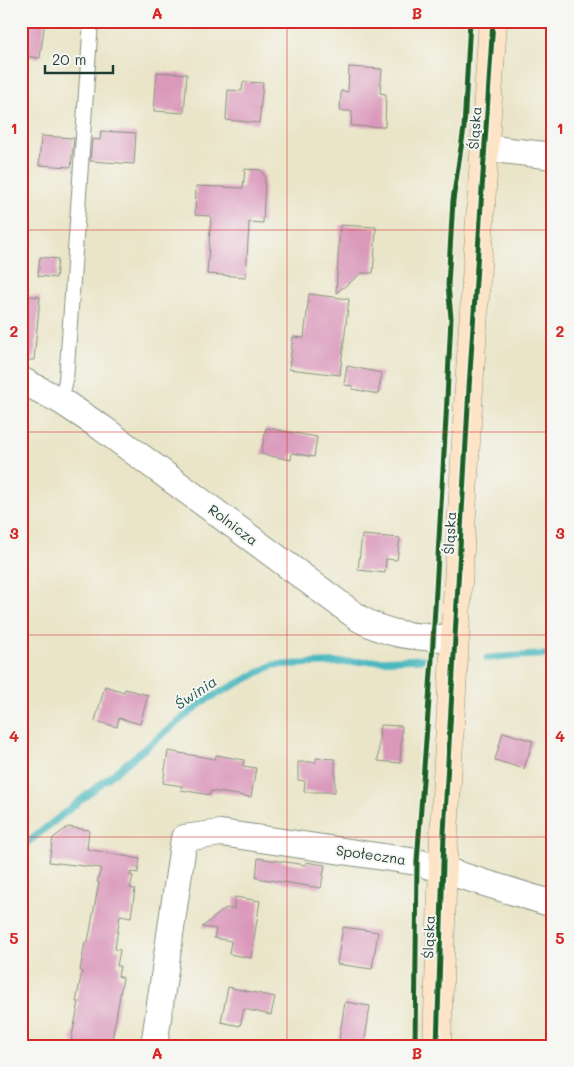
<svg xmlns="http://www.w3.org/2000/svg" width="574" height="1067" font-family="Mali,sans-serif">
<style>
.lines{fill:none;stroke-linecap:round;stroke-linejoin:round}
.stream{stroke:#48b8bf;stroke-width:7}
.building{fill:#da98bb}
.lane-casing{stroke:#84917e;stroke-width:16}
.street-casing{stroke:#84917e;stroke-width:28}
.secondary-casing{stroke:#84917e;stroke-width:29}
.lane{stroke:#fff;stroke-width:14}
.street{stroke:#fff;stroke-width:26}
.secondary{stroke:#fee4c6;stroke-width:28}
.cycleway-casing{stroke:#f6f6f2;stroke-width:8}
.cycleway{stroke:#1b5e20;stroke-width:5}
.grid{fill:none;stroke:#d62828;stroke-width:1;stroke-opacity:0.55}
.labels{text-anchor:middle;stroke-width:4;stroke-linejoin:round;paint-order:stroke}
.street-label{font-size:14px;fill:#1f3d34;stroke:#f6f6f2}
.water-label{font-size:15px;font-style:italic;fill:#295c57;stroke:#f6f6f2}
.neatline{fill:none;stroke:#d62828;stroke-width:2}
.grid-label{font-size:16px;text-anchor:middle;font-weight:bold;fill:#d62828}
</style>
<rect width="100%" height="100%" fill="#f6f6f2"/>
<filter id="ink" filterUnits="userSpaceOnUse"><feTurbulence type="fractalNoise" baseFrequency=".02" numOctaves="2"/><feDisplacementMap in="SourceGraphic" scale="10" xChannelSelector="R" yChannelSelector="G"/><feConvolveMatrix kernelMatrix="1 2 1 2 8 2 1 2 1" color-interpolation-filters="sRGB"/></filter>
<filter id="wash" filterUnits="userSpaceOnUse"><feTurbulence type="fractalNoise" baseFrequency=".0096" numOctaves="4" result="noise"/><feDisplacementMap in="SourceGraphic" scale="20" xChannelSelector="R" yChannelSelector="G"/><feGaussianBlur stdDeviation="1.12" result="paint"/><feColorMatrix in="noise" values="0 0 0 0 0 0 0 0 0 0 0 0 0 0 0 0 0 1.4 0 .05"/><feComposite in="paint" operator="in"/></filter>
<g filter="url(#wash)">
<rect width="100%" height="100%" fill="#eae5c8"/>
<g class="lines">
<!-- stream -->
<g class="stream">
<polyline points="487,658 553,654"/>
<polyline points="21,848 204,701 273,665 424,659"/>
</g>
</g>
<g id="blocks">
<!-- building -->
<g class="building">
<polygon points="21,21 45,21 40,58 21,56 23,39 21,39"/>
<polygon points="349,67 382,69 380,93 386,94 385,127 351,126 352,111 340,111 341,91 348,92"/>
<polygon points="157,72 187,74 184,113 154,111"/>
<polygon points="243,82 263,83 259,123 226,120 228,90 242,91"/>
<polygon points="101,131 136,133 134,164 90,161 92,139 100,140"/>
<polygon points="41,136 74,138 71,167 39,165"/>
<polygon points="245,169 261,170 265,177 263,223 249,222 246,277 207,274 211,216 195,215 196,186 243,188"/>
<polygon points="340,225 376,227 375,247 373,273 362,273 336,293"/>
<polygon points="40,257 58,259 56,278 38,276"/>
<polygon points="309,294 349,299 340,375 289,369 293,337 304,338"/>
<polygon points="21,295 40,297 34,360 21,360"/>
<polygon points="347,366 382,373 378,394 352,389 353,386 344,385"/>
<polygon points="266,428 317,437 314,457 292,453 291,460 261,454"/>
<polygon points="362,535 400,538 397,560 386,559 385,573 358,570"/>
<polygon points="105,686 124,692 125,689 148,695 140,724 119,718 117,727 95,721"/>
<polygon points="380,725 402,726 400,763 378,761"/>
<polygon points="503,732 533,741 524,769 495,760"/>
<polygon points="168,751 215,759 216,755 244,760 243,766 256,768 251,797 211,791 210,795 181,790 182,786 163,783"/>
<polygon points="316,758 335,759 335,792 304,792 305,781 298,780 298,762 316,762"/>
<polygon points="68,827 89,830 87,849 140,859 138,873 131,872 130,875 133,876 130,888 135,889 131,917 120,915 115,949 120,950 117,966 120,966 118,976 123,978 111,1046 73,1046 74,1041 71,1041 79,1002 76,1002 82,971 80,971 85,942 88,942 99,882 97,882 101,868 49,862 53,838"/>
<polygon points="258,858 306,865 306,862 325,865 321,888 256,878"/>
<polygon points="235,897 260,901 251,958 229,954 231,941 214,938 216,929 202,927 226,908 234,909"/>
<polygon points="343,927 378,932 372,969 337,964"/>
<polygon points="228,987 275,997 271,1015 244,1009 240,1026 221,1022"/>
<polygon points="345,1002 370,1006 364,1046 338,1046"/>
</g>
</g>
</g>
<g filter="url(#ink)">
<use href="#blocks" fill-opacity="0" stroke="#84917e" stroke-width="1"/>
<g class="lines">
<!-- lane casing -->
<g class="lane-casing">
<polyline id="lane" points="61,401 66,380 68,352 91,21"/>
</g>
<!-- street casing -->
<g class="street-casing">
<g id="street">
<polyline points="485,148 553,156"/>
<path d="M21,380L61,401L102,428L360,619C395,638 417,636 455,639"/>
<polyline points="154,1046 184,838 221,833 417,862 553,904"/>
</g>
</g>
<!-- secondary casing -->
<g class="secondary-casing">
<polyline id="secondary" points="437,1046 444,833 469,388 493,21"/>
</g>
<!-- lane -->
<use href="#lane" class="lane"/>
<!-- street -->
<use href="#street" class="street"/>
<!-- secondary -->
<use href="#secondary" class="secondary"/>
<!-- cycleway casing -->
<g class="cycleway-casing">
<g id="cycleway">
<polyline points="415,1046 417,862 432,659 446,418 451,318 448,285 453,200 464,128 470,21"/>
<polyline points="437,1046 444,833 469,388 493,21"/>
</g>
</g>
<!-- cycleway -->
<use href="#cycleway" class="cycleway"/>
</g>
</g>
<!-- grid -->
<path class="grid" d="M287,21V1046M21,230H553M21,432H553M21,635H553M21,837H553"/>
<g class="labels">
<!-- street labels -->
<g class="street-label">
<text transform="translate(475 128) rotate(-86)" y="5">Śląska</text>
<text transform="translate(233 525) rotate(37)" y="5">Rolnicza</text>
<text transform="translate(450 533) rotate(-87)" y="5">Śląska</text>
<text transform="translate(371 855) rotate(8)" y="5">Społeczna</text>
<text transform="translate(429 937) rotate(-88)" y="5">Śląska</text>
</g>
<!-- water labels -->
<g class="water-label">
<text transform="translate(196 693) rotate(-34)" y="5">Świnia</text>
</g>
</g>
<!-- margin -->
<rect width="574" height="1067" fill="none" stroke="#f6f6f2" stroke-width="55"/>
<!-- scale -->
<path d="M45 65v8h68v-8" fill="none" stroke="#1f3d34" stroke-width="2.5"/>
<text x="52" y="65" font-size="15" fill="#1f3d34" stroke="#f6f6f2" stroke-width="4" paint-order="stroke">20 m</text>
<rect x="28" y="28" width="518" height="1012" class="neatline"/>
<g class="grid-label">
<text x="157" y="19">A</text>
<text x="417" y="19">B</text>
<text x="14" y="134">1</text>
<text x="560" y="134">1</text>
<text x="14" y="337">2</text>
<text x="560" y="337">2</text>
<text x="14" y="539">3</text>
<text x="560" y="539">3</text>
<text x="14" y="742">4</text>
<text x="560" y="742">4</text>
<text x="14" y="944">5</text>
<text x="560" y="944">5</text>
<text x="157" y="1059">A</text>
<text x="417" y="1059">B</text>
</g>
</svg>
